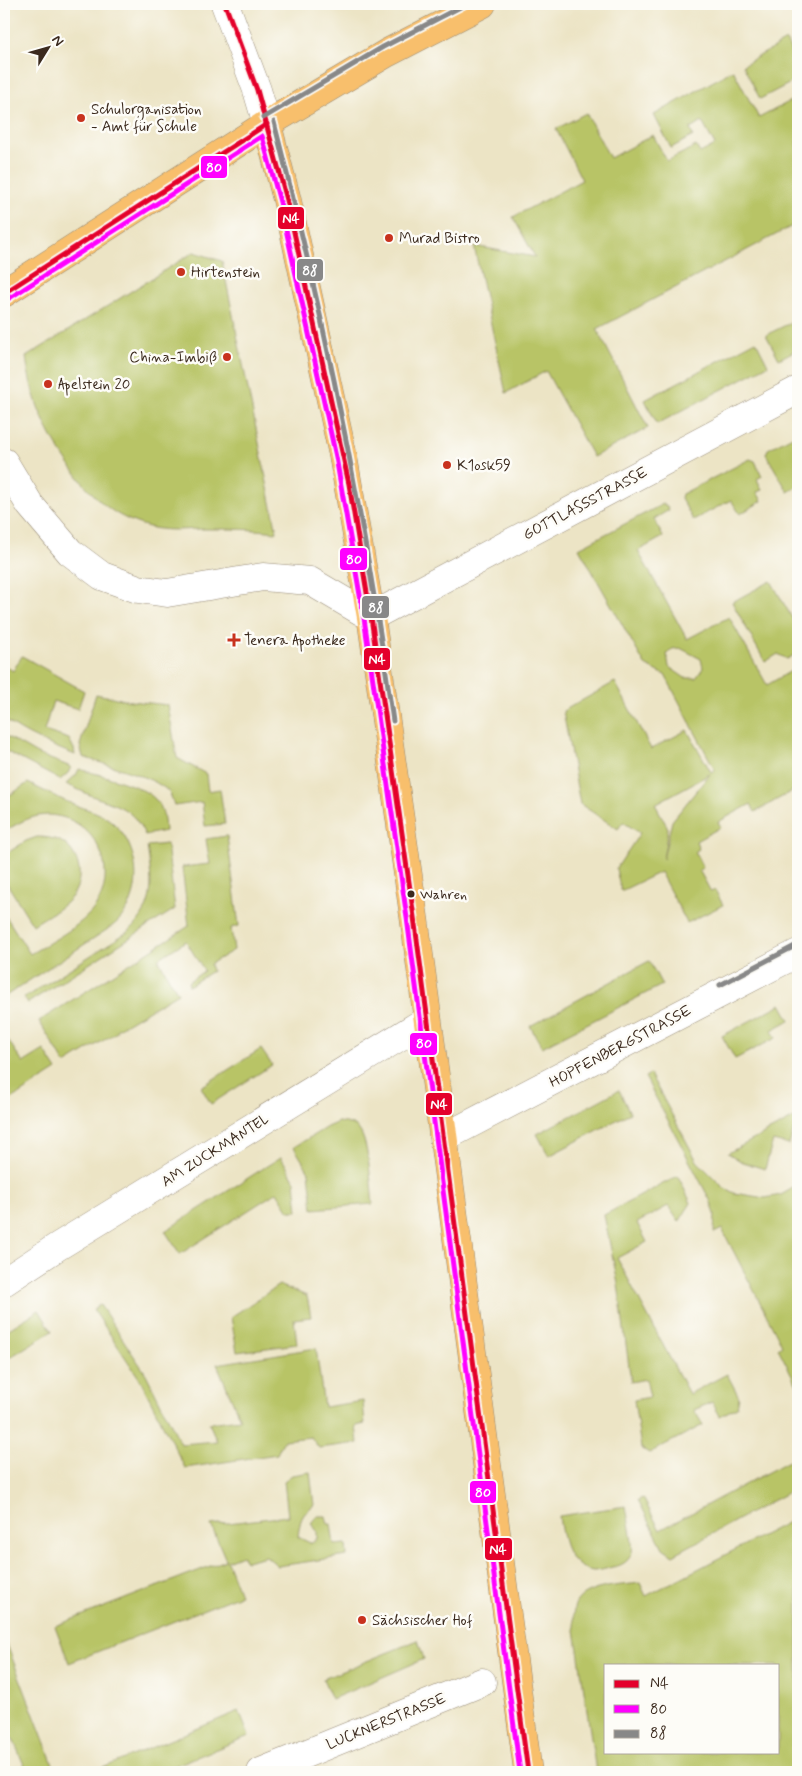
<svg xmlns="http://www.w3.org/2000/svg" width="802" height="1776" font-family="Mynerve,sans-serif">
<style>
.green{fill:#b8c466;stroke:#7a7742;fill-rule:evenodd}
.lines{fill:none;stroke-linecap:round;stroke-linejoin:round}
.minor-casing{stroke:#948772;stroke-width:29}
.major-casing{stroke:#948772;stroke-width:29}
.minor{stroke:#fff;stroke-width:28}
.major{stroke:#f8bf6c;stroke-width:28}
.bus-1-casing{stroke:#fdfcf7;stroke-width:9}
.bus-2-casing{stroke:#fdfcf7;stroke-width:9}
.bus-3-casing{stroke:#fdfcf7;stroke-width:9}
.bus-1{stroke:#e4002b;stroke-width:5}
.bus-2{stroke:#f0f;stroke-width:5}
.bus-3{stroke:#888;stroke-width:5}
.poi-dot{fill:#c8321e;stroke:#fdfcf7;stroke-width:2}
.bus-dot{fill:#3b2a1e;stroke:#fdfcf7;stroke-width:2}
.labels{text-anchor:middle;stroke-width:5;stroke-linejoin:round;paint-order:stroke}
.bus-label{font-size:14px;fill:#3b2a1e;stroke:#fdfcf7;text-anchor:start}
.poi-label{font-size:15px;fill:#3b2a1e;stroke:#fdfcf7;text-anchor:start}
.street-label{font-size:15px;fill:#3b2a1e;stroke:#fdfcf7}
.line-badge{stroke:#fdfcf7;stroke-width:2}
.badge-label{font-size:14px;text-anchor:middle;font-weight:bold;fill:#fff}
</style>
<rect width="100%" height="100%" fill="#fdfcf7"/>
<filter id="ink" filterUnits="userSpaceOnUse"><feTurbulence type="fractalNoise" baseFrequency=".02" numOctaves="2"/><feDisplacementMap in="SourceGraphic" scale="10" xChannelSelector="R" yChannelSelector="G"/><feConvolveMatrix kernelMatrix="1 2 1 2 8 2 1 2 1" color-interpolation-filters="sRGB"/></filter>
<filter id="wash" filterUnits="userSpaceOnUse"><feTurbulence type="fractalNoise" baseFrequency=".0096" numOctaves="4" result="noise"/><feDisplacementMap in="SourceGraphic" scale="20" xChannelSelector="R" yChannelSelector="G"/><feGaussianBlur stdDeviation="1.12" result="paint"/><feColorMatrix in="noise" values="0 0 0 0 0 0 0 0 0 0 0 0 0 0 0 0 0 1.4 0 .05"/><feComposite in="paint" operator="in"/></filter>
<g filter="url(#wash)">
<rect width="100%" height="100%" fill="#ece4c5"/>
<!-- green -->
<g class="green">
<polygon points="786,41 798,64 798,79 760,99 743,65"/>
<polygon points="733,70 759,118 798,97 798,223 597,329 648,428 593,457 546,371 506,393 474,246 535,257 513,217 582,180 556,129 586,113 610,158 653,135 667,161 696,146 700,153 715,145 702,122 690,129 693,136 671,148 654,115"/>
<path d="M194,252L222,261L277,532C253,529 230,529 205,529C190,529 174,531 160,529C144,527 127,520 114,512C83,492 47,436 36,401C31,387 28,372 26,357Z"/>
<polygon points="798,319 798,349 779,359 766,335"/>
<polygon points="756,341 768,365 657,424 645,400"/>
<polygon points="798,433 798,486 788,492 766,454 768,449"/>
<polygon points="750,459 755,461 762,476 757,479 762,490 757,492 762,501 740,514 731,500 693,520 681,498 682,494"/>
<path d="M663,504L667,506L669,510L654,519L663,537L638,551L687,639L729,617L767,685L798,667V788L755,812L751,804L718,822L721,827L696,841L699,849L695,852L703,868L699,870L711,892L715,890L723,905L687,923L660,872L621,891L616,869L640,833L623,822L618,829L580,804L563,711L615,682L651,749L687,730L711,772L715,770L665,675L645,665L579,548ZM680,648L701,659L703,668L696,678H685L669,667L667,654L672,649ZM710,774L672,821L663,859L668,828L655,804Z"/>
<polygon points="771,581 792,618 798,615 798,653 787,659 778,654 765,662 732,602"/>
<path d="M22,656L84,691L78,709L53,701L44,731L69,739L74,749L75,755C50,745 25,735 4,719V665L13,671Z"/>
<path d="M96,694L131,701L168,705L177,758L206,774L208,791L220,789L225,824L205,826L202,802L174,806C173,801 171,795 168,791C151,775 105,765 83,757L80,745Z"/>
<polygon points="4,735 37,754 71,767 68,773 60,780 4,750"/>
<path d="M79,769C99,775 141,784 155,799C164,807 164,820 165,831L145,835C132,807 118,806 92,796C83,792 75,788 66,784L76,775Z"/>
<path d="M28,783C44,791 60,799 77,806C89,810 102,813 112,822C139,845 145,892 120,919C117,923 112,926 108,929L4,997V920L7,918L30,954C50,942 82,926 95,907C119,873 98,823 57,816C37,812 19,822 4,832V799Z"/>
<polygon points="227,836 239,926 231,928 234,950 210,964 212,971 189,986 188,982 204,971 186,941 158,959 178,993 116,1030 117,1032 65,1064 39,1021 189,926 182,867 210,864 206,839"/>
<path d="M37,837C45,837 53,838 60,841C79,851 85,877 73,895C64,908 46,916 33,925L4,879V855L26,841Z"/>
<path d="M167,844L175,909L28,1003L24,998L129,931C157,905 152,881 147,846Z"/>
<polygon points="649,961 662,985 542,1047 530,1026"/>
<polygon points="781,1004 790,1020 772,1030 776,1038 735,1059 722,1036"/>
<polygon points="8,1040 23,1063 44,1050 57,1070 4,1104 4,1043"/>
<polygon points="261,1049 272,1065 211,1104 201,1087"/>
<polygon points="650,1074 697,1161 723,1187 734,1193 765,1198 781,1195 798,1185 798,1387 778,1348 782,1345 722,1229 714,1233 715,1214 710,1200 645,1077"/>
<polygon points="619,1090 630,1113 549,1156 537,1134"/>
<polygon points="798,1116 798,1132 793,1131 789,1145 773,1141 765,1169 742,1162 728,1153"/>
<path d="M338,1122C345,1123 355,1124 359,1130C369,1142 371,1187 373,1204L313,1209L309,1172L294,1147L327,1127Z"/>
<polygon points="281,1157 295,1181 298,1211 289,1211 277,1192 180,1254 165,1231"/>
<polygon points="678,1176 691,1203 679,1222 668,1206 637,1223 647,1242 617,1258 689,1394 727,1374 739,1397 737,1407 720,1416 712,1402 694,1410 703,1425 649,1453 641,1448 634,1400 650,1397 646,1379 631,1382 618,1284 604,1215"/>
<polygon points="279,1285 307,1296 311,1317 294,1319 297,1344 237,1352 231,1317"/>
<polygon points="100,1305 146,1374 181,1444 217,1441 209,1423 240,1419 217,1364 316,1348 324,1407 363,1401 365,1424 356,1426 358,1443 319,1448 311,1437 284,1440 277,1454 185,1468 139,1378 93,1309"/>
<polygon points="39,1310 52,1331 4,1361 4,1332"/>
<polygon points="798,1456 798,1487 673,1555 663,1548 638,1500 643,1498 660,1530"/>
<path d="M310,1472L314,1505C301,1515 300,1520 298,1537L310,1543L317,1539V1531L311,1523L317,1516H326L328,1524H331L334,1545L346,1544L347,1556L278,1566L266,1556L246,1561L242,1555L227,1561L240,1595L69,1663L55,1626L226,1560L211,1525L288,1516L284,1481L292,1475Z"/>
<path d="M626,1506C627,1515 634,1544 632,1552C629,1562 621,1566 612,1567C606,1569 599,1571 593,1571C566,1567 562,1537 559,1516Z"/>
<path d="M798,1517V1772H596L574,1623C574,1619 573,1612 574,1608C579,1585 622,1586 640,1583L646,1596ZM606,1665H778V1752H606Z"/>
<polygon points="4,1637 56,1772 27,1772 13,1739 4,1734 4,1708 11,1705 4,1690"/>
<polygon points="418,1640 424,1659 332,1699 323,1679"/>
<polygon points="239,1711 249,1736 159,1772 93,1772"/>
</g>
</g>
<g filter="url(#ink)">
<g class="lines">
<!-- minor casing -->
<g class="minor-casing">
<g id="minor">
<polyline points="225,4 257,90 267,124"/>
<polyline points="4,462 30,505 70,552 102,576 138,589 167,593 263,577 310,581 371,617 798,390"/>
<polyline points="443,1138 798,953"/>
<polyline points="4,1282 57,1247 427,1020"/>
<polyline points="261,1772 482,1682"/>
</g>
</g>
<!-- major casing -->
<g class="major-casing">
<g id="major">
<polyline points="267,124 287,200 343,456 371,617 414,917 528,1772"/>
<polyline points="4,293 267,124 387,53 482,4"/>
</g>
</g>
<!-- minor -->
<use href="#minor" class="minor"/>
<!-- major -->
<use href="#major" class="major"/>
<!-- bus-1 casing -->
<g class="bus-1-casing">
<g id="bus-1">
<polyline points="225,4 257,90 287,200 349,484 371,617 414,917 528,1772"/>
<polyline points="4,293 267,124"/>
</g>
</g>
<!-- bus-2 casing -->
<g class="bus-2-casing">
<polyline id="bus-2" points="8,299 262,136 280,202 336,457 364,618 407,918 520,1772"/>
</g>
<!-- bus-3 casing -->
<g class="bus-3-casing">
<g id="bus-3">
<polyline points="263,118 383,47 466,4"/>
<path d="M274,122C325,320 365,519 393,721"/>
<polyline points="720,985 795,946"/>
</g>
</g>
<!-- bus-1 -->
<use href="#bus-1" class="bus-1"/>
<!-- bus-2 -->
<use href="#bus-2" class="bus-2"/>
<!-- bus-3 -->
<use href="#bus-3" class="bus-3"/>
</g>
</g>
<!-- markers -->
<g class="poi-dot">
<circle cx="81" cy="118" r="5"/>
<circle cx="389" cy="238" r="5"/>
<circle cx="181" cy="272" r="5"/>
<circle cx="227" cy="357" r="5"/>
<circle cx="48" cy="384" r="5"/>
<circle cx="447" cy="465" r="5"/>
<path d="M231.5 632.5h5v5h5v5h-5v5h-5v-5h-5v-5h5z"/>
<circle cx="362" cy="1620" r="5"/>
</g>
<circle class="bus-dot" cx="411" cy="894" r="4.5"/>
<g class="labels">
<!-- bus labels -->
<g class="bus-label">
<text x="420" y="899">Wahren</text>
</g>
<!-- poi labels -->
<g class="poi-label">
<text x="91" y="114">Schulorganisation<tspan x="91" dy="17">- Amt für Schule</tspan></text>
<text x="399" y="243">Murad Bistro</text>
<text x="191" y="277">Hirtenstein</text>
<text x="217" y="362" text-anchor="end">China-Imbiß</text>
<text x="58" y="389">Apelstein 20</text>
<text x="457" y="470">K1osk59</text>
<text x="244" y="645">Tenera Apotheke</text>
<text x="372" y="1625">Sächsischer Hof</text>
</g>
<!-- street labels -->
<g class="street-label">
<text transform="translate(585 503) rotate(-28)" y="5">GOTTLASSSTRASSE</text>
<text transform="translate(620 1046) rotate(-28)" y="5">HOPFENBERGSTRASSE</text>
<text transform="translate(215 1150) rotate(-32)" y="5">AM ZUCKMANTEL</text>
<text transform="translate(386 1721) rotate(-22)" y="5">LUCKNERSTRASSE</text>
</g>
</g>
<g class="line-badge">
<rect x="200" y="155" width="28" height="24" rx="5" fill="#f0f"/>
<rect x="277" y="206" width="28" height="24" rx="5" fill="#e4002b"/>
<rect x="296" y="258" width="28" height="24" rx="5" fill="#888"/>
<rect x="339" y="547" width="29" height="24" rx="5" fill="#f0f"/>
<rect x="361" y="595" width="29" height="24" rx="5" fill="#888"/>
<rect x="363" y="647" width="28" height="24" rx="5" fill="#e4002b"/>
<rect x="409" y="1032" width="29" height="24" rx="5" fill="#f0f"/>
<rect x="425" y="1092" width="28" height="24" rx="5" fill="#e4002b"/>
<rect x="469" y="1480" width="28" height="24" rx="5" fill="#f0f"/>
<rect x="484" y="1537" width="29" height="24" rx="5" fill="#e4002b"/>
</g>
<g class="badge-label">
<text x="214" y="172">80</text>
<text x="291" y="223">N4</text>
<text x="310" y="275">88</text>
<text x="354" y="564">80</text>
<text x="376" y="612">88</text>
<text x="377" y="664">N4</text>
<text x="424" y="1048">80</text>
<text x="439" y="1109">N4</text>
<text x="483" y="1497">80</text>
<text x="498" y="1554">N4</text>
</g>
<!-- margin -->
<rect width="802" height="1776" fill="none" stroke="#fdfcf7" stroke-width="20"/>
<!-- legend -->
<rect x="604" y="1664" width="175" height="90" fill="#fdfcf7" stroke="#afa8a0"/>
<rect x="614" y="1680" width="25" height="8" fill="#e4002b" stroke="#afa8a0"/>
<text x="650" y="1688" font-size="15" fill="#3b2a1e">N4</text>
<rect x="614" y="1705" width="25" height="8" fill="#ff00ff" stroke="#afa8a0"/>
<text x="650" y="1714" font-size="15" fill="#3b2a1e">80</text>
<rect x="614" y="1730" width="25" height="8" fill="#888888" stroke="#afa8a0"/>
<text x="650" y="1738" font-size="15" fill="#3b2a1e">88</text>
<!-- north arrow -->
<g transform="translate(48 48) rotate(53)" stroke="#fdfcf7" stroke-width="4" paint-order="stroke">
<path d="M0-4L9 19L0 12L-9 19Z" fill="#3b2a1e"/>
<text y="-8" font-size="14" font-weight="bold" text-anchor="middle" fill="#3b2a1e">N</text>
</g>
</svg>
